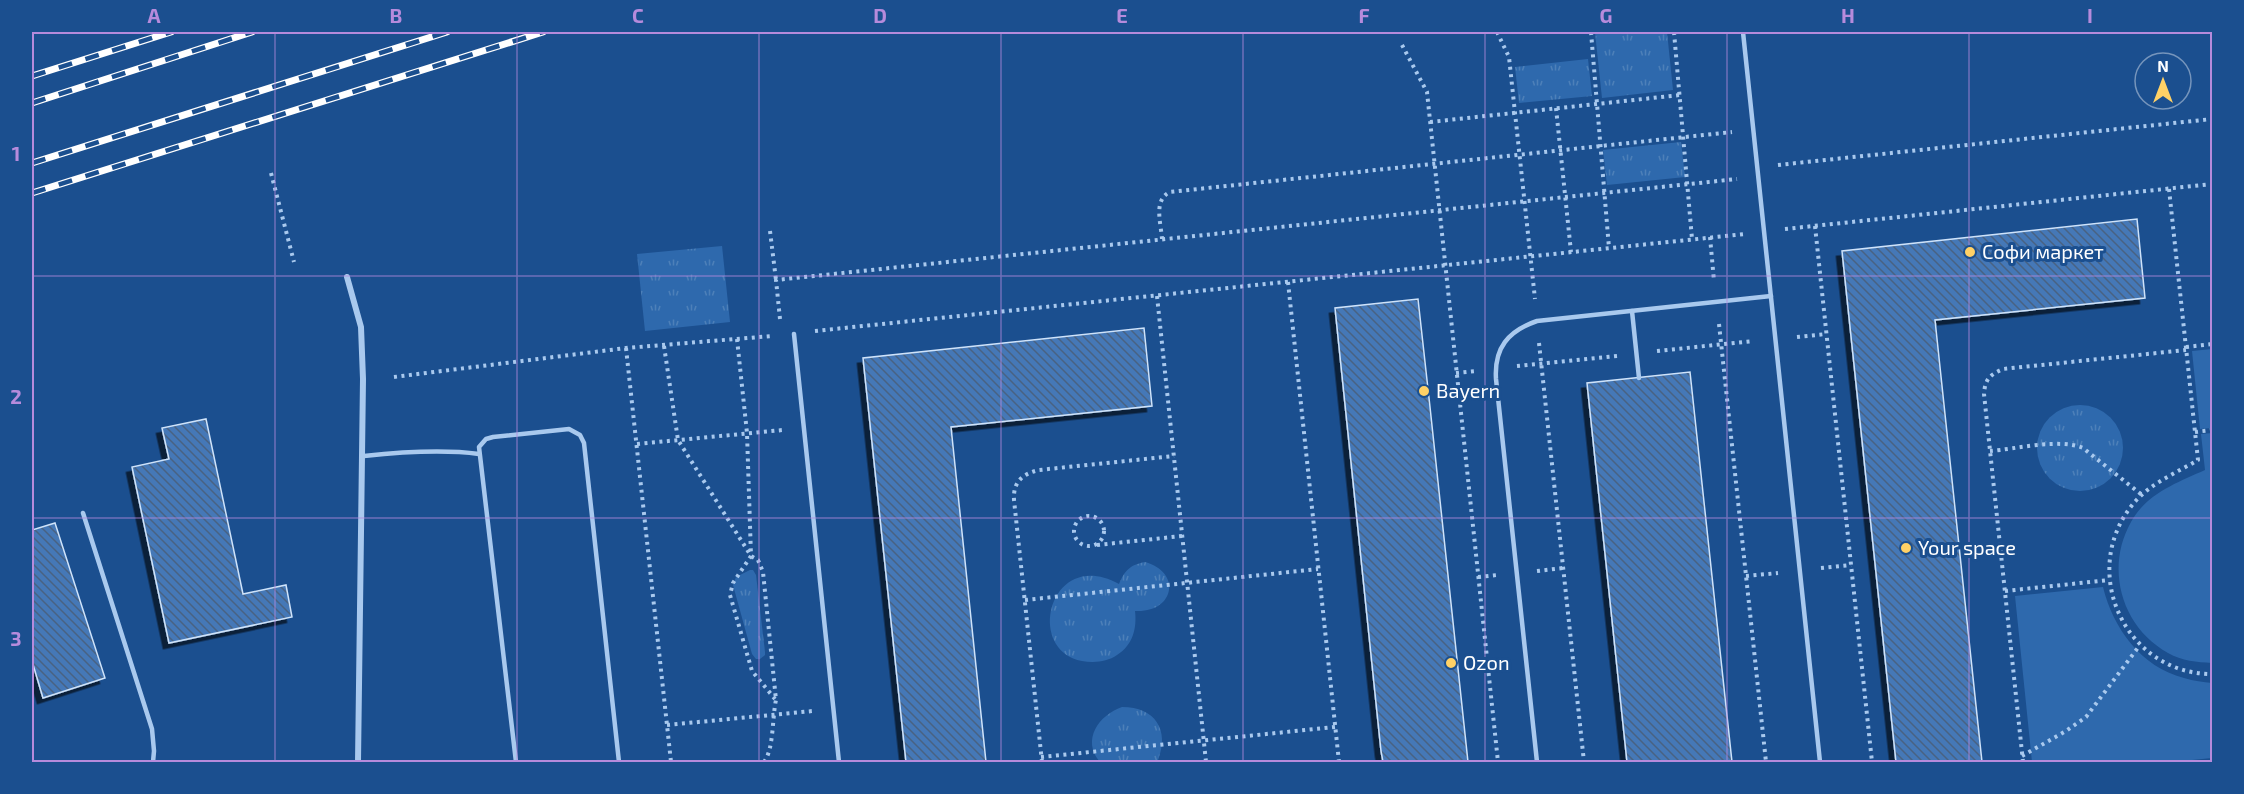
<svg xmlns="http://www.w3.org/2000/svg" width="2244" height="794" font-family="'Exo 2',sans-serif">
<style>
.grass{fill:#2e69ad}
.park{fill:url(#park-tufts)}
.building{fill:url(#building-back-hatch);stroke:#cfe3fa;stroke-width:1.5;filter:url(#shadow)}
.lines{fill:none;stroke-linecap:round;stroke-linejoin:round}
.path{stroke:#a9c9ee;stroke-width:4;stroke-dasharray:3 4.5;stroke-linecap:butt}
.lane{stroke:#a9c9ee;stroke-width:4.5}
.street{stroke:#a9c9ee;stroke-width:6}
.rail-casing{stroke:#fff;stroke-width:7}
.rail{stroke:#1b4f8f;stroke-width:4.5;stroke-dasharray:14;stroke-linecap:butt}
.grid{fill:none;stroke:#b68bdc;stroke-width:1.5;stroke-opacity:0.55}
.poi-dot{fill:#ffd166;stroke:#1b4f8f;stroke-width:2}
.labels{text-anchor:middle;stroke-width:6;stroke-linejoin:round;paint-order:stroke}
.poi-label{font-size:20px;fill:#fff;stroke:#1b4f8f;text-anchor:start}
.neatline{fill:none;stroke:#b68bdc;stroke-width:2}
.grid-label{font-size:20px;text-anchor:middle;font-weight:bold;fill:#b68bdc}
</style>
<defs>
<pattern id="park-tufts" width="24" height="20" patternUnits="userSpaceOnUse" patternTransform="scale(1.5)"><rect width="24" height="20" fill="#2e69ad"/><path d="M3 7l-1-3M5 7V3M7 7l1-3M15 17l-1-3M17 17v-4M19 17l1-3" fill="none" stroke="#4d80b9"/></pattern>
<pattern id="building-back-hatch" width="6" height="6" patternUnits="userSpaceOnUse" patternTransform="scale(1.5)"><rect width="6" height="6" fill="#4478b7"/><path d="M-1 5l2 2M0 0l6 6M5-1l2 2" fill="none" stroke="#486282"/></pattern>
<filter id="shadow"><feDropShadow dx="-5.5" dy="5.5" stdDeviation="0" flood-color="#0009"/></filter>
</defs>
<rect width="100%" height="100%" fill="#1b4f8f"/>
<!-- grass -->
<g class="grass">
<polygon points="2212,349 2212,428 2200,429 2192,351"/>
<path d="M2212,433V663C2197,662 2182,661 2168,653C2121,627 2105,568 2131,522C2146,494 2178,482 2205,470L2201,434Z"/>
<path d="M2103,587C2113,628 2141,667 2184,678C2194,681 2203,682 2212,683V758L2172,762H2032L2015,596Z"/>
</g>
<!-- park -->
<g class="park">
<polygon points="1595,32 1667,32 1673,90 1602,98"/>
<polygon points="1588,59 1592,96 1519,103 1515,67"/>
<polygon points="1681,142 1685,177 1607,185 1603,150"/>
<polygon points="722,246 730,322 645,331 637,254"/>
<circle cx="2080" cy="448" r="43"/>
<path d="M1145,562C1182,572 1175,613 1135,611C1137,628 1133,645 1117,655C1107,662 1094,663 1082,661C1024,650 1050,546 1119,584C1125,570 1130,565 1145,562Z"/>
<polygon points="750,570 753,570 756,575 765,652 765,655 760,659 756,659 752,654 733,585 736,577"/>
<path d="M1122,707C1155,707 1170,730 1158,760L1161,762H1100C1081,740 1099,715 1122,707Z"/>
</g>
<!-- building -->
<g class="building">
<polygon points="2137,219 2145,298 1935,320 1982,762 1896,762 1842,251"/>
<polygon points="1418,299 1430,407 1468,762 1383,762 1381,751 1335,308"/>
<polygon points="1144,328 1152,406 951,427 986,762 906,762 863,358"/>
<polygon points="1690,372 1732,762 1627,762 1587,383"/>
<polygon points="206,419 243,594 286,585 292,617 169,643 132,467 169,459 162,428"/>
<polygon points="55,523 105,678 43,698 32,661 32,530"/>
</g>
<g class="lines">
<!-- path -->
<g class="path">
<polyline points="1497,32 1509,57 1535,299"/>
<polyline points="1591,32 1609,248"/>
<polyline points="1674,32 1692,239"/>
<polyline points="1402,45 1427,92 1498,762"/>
<polyline points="1556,108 1571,252"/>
<polyline points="1430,122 1680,95"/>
<polyline points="1778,165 2212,119"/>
<polyline points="271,173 294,262"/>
<path d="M2169,189L2198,460C2176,473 2149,484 2133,504C2078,571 2125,674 2212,674"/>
<polyline points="1815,226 1872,762"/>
<polyline points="1785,229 2212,184"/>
<polyline points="770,231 776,280"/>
<polyline points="1710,237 1714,281"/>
<path d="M1162,239C1161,223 1153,200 1170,192L1732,132"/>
<polyline points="1288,282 1339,762"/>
<polyline points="1157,296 1206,762"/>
<polyline points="780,319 776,280 1737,179"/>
<polyline points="1719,324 1766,762"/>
<polyline points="815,331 1745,234"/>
<polyline points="1797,337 1826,334"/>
<polyline points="737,339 747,433 751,556 733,583 730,595 752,671 775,699"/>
<polyline points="1539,343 1584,762"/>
<path d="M664,346L678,440L751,556L758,560L763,572L776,700C772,718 774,749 764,762"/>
<polyline points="2186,347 2212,344"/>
<polyline points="626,348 671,762"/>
<polyline points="1657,351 1754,341"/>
<polyline points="1517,366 1617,356"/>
<polyline points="1456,373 1476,371"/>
<polyline points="394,377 626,348 772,336"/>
<polyline points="2195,432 2212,430"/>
<polyline points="637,444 783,430"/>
<path d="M1990,451C2016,449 2060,438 2083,448L2142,495"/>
<circle cx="1089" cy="531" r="15"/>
<polyline points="1097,545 1182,536"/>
<polyline points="1821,568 1851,565"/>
<polyline points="1537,571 1563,568"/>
<polyline points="1746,576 1778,573"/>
<polyline points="1478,577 1497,575"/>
<polyline points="2005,591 2109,580"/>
<polyline points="1025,600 1318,569"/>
<polyline points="667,725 813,711"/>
<polyline points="2022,756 2066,731 2086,717 2140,645"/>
<polyline points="1041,757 1335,727"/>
<path d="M1042,762L1014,500C1013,482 1022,474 1039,470L1174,456"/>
<path d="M2023,762L1984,394C1985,380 1989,375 2003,369L2186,350"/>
</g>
<!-- lane -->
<g class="lane">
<polyline points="1743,32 1820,762"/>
<polyline points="1632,311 1639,378"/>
<polyline points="794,334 839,762"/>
<path d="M364,456C401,452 441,449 479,454"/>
<polyline points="83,513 152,729 154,751 153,762"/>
<polyline points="516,762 479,447 486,439 493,437 569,429 580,435 584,443 619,762"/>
<path d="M1537,762L1496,379C1494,348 1508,331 1537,321L1771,296"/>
</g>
<!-- street -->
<polyline class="street" points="347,277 361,327 363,379 358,762"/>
<!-- rail casing -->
<g class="rail-casing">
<g id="rail">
<polyline points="32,76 171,32"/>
<polyline points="32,103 252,32"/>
<polyline points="32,163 447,32"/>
<polyline points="32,193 543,32"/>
</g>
</g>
<!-- rail -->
<use href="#rail" class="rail"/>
</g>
<!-- grid -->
<path class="grid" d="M275,32V762M517,32V762M759,32V762M1001,32V762M1243,32V762M1485,32V762M1727,32V762M1969,32V762M32,276H2212M32,518H2212"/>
<!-- markers -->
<g class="poi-dot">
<circle cx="1970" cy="252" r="6"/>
<circle cx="1424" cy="391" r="6"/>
<circle cx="1906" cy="548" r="6"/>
<circle cx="1451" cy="663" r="6"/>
</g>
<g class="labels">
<!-- poi labels -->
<g class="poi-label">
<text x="1982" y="259">Софи маркет</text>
<text x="1436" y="398">Bayern</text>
<text x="1918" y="555">Your space</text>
<text x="1463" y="670">Ozon</text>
</g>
</g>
<!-- border -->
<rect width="2244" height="794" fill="none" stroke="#1b4f8f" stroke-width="66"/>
<!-- north arrow -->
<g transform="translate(2163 81)"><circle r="28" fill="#1b4f8f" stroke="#7695bc" stroke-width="1.5"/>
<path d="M0-4.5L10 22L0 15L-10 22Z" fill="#ffd166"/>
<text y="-9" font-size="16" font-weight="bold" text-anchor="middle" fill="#ffffff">N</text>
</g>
<rect x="33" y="33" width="2178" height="728" class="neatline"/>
<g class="grid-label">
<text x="154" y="23">A</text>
<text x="396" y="23">B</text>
<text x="638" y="23">C</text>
<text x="880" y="23">D</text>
<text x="1122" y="23">E</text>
<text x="1364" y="23">F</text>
<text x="1606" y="23">G</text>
<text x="1848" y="23">H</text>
<text x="2090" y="23">I</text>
<text x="16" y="161">1</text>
<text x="16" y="404">2</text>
<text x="16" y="646">3</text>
</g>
</svg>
